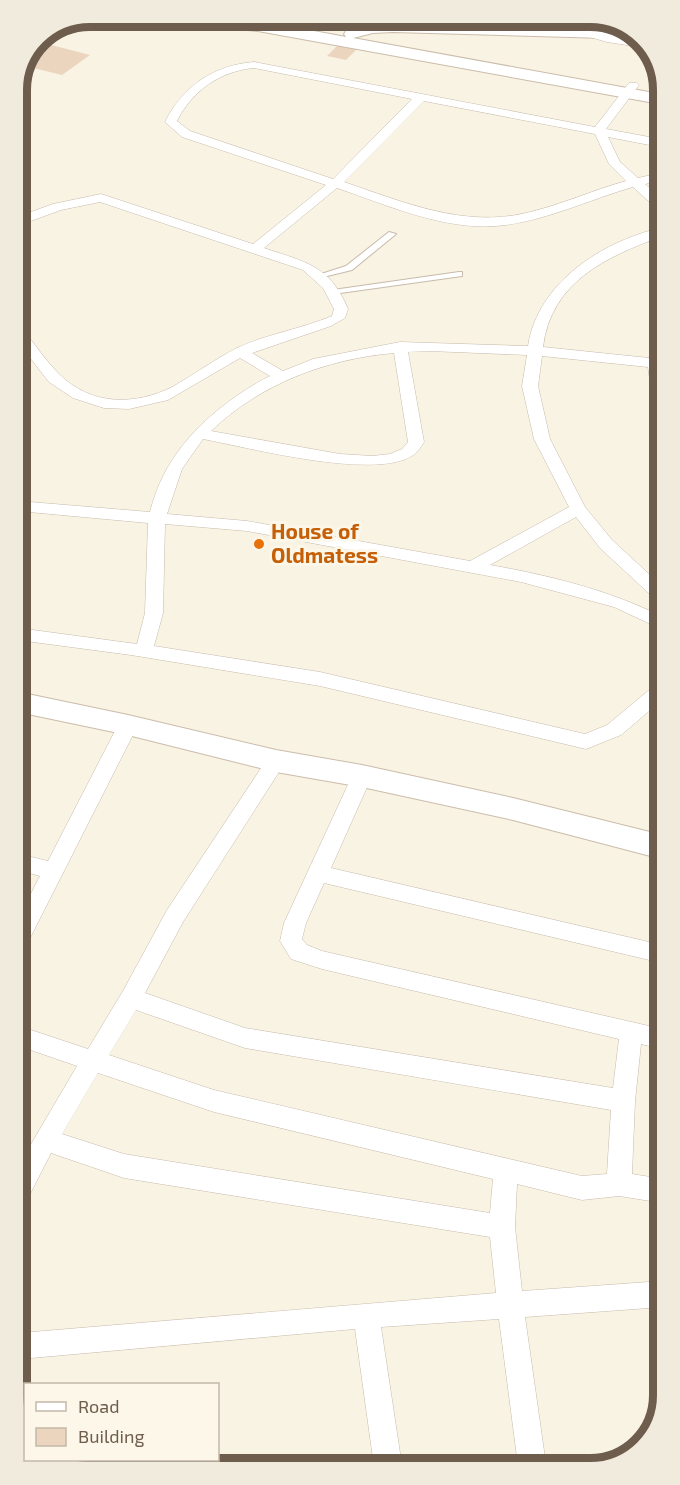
<svg xmlns="http://www.w3.org/2000/svg" width="680" height="1485" font-family="'Exo 2',sans-serif">
<style>
.building{fill:#ebd5bf}
.lines{fill:none;stroke-linecap:round;stroke-linejoin:round}
.lane-casing{stroke:#c8bbac;stroke-width:2}
.street-casing{stroke:#c8bbac;stroke-width:1}
.secondary-casing{stroke:#cbbcaa;stroke-width:2}
.lane{fill:#fff;fill-rule:evenodd}
.street{fill:#fff;fill-rule:evenodd}
.secondary{fill:#fff;fill-rule:evenodd}
.food-dot{fill:#e8710a;stroke:#fcf7e9;stroke-width:2}
.labels{text-anchor:middle;stroke-width:6;stroke-linejoin:round;paint-order:stroke}
.food-label{font-size:21px;font-weight:bold;fill:#c56008;stroke:#fcf7e9;text-anchor:start}
.rim{fill:none;stroke:#6e5c4d;stroke-width:8}
</style>
<rect width="100%" height="100%" fill="#f9f3e4"/>
<!-- building -->
<g class="building">
<polygon points="36,41 59,47 90,55 62,75 25,66"/>
<polygon points="338,45 357,49 346,60 327,56"/>
</g>
<g class="lines">
<!-- lane casing -->
<g class="lane-casing">
<g id="lane">
<polygon points="389,232 396,234 352,270 319,278 315,276 346,266"/>
<polygon points="459,272 462,272 462,276 333,294 329,292 333,290"/>
</g>
</g>
<!-- street casing -->
<g class="street-casing">
<g id="street">
<polygon points="587,30 642,41 647,48 607,42 583,35 583,31"/>
<path d="M254,62L595,127L629,83H637L639,85L606,129L660,139V147L608,137L620,162L638,178L660,173V181L645,184L660,197V208L655,207L633,187C591,199 550,219 506,225C449,233 390,206 337,188L264,248C305,262 330,265 348,309L345,318L331,326L252,353L283,371L313,359L400,342L528,346C538,282 602,242 660,228V237C606,257 551,282 543,347L649,358L653,344L660,340L661,405L653,401L648,367L542,356L538,386L550,439L585,507L612,540L661,585V601L655,599L600,548L576,517L490,565C548,575 608,590 661,616V629L614,607L521,582L247,531L165,524L163,613L154,646L320,672L585,734L607,725L654,686L661,684V701L621,735L586,749L320,686L131,655L18,640V628L137,644L145,613L148,523L18,511V501L150,512C163,460 195,425 238,395C249,388 259,381 270,376L240,358L168,400L129,409L104,408L73,398L49,382L17,341V327L22,328C34,343 45,360 59,374C91,406 136,406 174,386C195,374 215,359 237,348C267,334 301,329 332,316L334,309L323,288L303,270L100,202L61,210L17,226V217L53,204L101,194L253,244L326,185L182,137L165,122C183,86 214,65 254,62ZM254,68L412,99L333,179L190,131L177,121C192,91 220,71 254,68ZM424,101L595,134L609,164L626,181C593,190 561,205 526,213C464,228 403,202 344,182ZM429,351L527,355L522,386L534,439L569,507L470,561L247,521L167,514L182,469L203,439C250,448 373,480 412,456C417,453 421,447 424,442L408,352ZM394,353L408,442L402,449L390,454L372,456L340,454L211,431C260,384 326,359 394,353Z"/>
<polygon points="128,718 135,720 138,725 27,944 19,947 19,917 40,876 19,870 19,854 48,861 118,725 121,720"/>
<path d="M276,754L283,756L286,761L183,922L145,993L245,1028L613,1088L619,1039L322,969L291,959L280,941L284,923L352,776L355,771L362,768L369,771L372,776L331,868L662,945V963L324,883L306,923L302,939L307,945L322,951L662,1029V1049L641,1044L635,1101L632,1174L663,1179V1203L619,1196L582,1200L517,1184L515,1227L522,1291L663,1281V1307L525,1317L546,1465H518L499,1319L381,1327L402,1466H374L355,1329L20,1359V1333L496,1293L490,1237L124,1178L51,1153L29,1196L20,1200V1163L77,1066L19,1046V1026L88,1049L123,991L167,910L269,756ZM136,1010L245,1048L611,1110L607,1174L582,1176L214,1090L109,1055ZM98,1073L214,1112L493,1179L490,1213L124,1154L62,1134Z"/>
</g>
</g>
<!-- secondary casing -->
<g class="secondary-casing">
<g id="secondary">
<path d="M143,17C210,10 280,25 346,37L344,34L346,31L372,23L393,22L630,30L635,32L640,39L393,32L373,33L353,38L660,94V104L258,31L151,22Z"/>
<polygon points="18,692 128,715 276,750 362,765 513,798 662,835 662,859 513,820 362,787 276,772 128,735 18,712"/>
</g>
</g>
<!-- lane -->
<use href="#lane" class="lane"/>
<!-- street -->
<use href="#street" class="street"/>
<!-- secondary -->
<use href="#secondary" class="secondary"/>
</g>
<!-- markers -->
<circle class="food-dot" cx="259" cy="544" r="6"/>
<g class="labels">
<!-- food labels -->
<g class="food-label">
<text x="271" y="539">House of<tspan x="271" dy="24">Oldmatess</tspan></text>
</g>
</g>
<!-- crop -->
<path d="M0 0H680V1485H0ZM90 27H590A63 63 0 0 1 653 90V1395A63 63 0 0 1 590 1458H90A63 63 0 0 1 27 1395V90A63 63 0 0 1 90 27Z" fill="#f1ebdd" fill-rule="evenodd"/>
<path class="rim" d="M90 27H590A63 63 0 0 1 653 90V1395A63 63 0 0 1 590 1458H90A63 63 0 0 1 27 1395V90A63 63 0 0 1 90 27Z"/>
<!-- legend -->
<rect x="24" y="1383" width="195" height="78" fill="#fcf7e9" stroke="#c3b9ab" stroke-width="1.5"/>
<rect x="36" y="1402" width="30" height="9" fill="#ffffff" stroke="#c3b9ab" stroke-width="1.5"/>
<text x="78" y="1413" font-size="18" fill="#6e5c4d">Road</text>
<rect x="36" y="1428" width="30" height="18" fill="#ebd5bf" stroke="#c3b9ab" stroke-width="1.5"/>
<text x="78" y="1443" font-size="18" fill="#6e5c4d">Building</text>
</svg>
